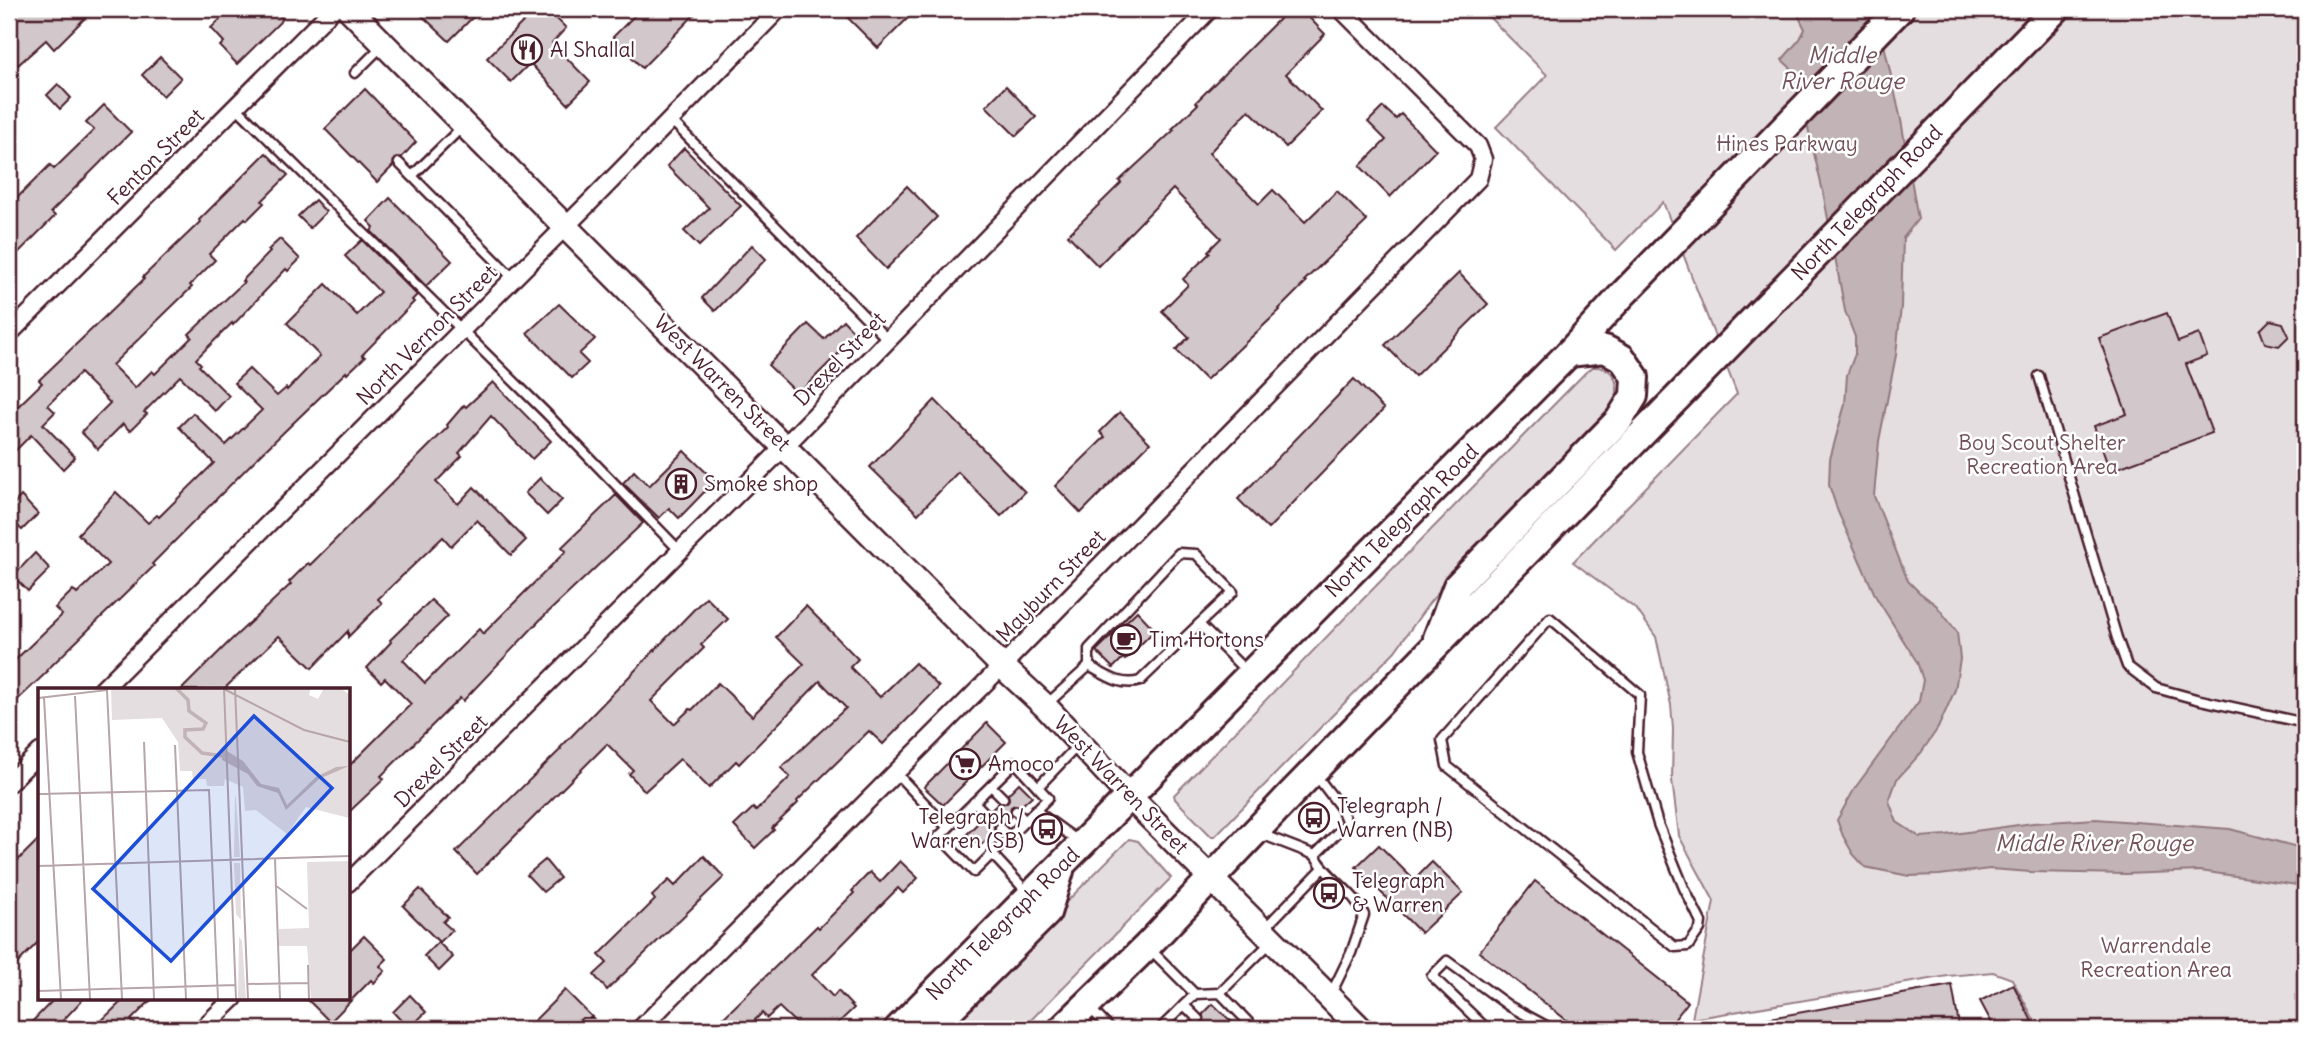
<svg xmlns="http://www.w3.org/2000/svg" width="2314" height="1038" font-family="Delius,sans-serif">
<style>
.green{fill:#e5dee0;stroke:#987e86;stroke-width:2}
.water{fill:#c1b3b6;stroke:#91787e;stroke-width:2}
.building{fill:#d2c7cb;stroke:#4a1f2b;stroke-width:2}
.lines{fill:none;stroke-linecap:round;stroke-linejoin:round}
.service-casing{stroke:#4a1f2b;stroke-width:13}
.minor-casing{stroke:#4a1f2b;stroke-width:21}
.secondary-casing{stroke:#4a1f2b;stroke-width:28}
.primary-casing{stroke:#4a1f2b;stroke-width:32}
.service{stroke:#fff;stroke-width:8}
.minor{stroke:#fff;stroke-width:16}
.secondary{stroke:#fff;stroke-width:23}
.primary{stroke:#fff;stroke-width:26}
.labels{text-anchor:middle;stroke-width:5;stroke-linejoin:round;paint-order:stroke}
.poi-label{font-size:21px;fill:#4a1f2b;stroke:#fff;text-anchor:start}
.park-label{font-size:21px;fill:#714f58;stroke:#fff}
.street-label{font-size:21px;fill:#4a1f2b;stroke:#fff}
.water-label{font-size:23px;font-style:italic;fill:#74535c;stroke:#fff}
.inset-river{fill:none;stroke:#c1b3b6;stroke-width:3.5}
.inset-road{fill:none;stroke:#b7a5aa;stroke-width:2}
.view{fill:#1d4ed8;fill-opacity:0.15;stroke:#1d4ed8;stroke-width:3.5}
.inset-edge{fill:none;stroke:#4a1f2b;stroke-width:3.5}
</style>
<rect width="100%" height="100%" fill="#fff"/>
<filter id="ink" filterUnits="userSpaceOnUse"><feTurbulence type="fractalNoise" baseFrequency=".0143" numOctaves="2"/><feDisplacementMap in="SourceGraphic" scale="14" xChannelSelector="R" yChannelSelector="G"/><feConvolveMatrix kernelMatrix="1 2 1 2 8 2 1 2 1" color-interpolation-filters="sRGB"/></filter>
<g filter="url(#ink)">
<!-- green -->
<g class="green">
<polygon points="1481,9 2305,9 2305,1029 2039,1029 2012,979 1993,972 1948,976 1692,1019 1714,901 1679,836 1672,780 1673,729 1671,705 1656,637 1637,610 1573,562 1737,394 1663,202 1616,250 1496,127 1547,75"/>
<path d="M1593,367C1620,365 1620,392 1613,411L1461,567L1430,602L1395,651L1215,836H1211L1175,799L1174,795L1368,594L1586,372Z"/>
<polygon points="1129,839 1138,841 1171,878 1022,1029 940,1029"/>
</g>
<!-- water -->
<polygon class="water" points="1798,9 1876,9 1901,120 1918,219 1903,238 1901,307 1896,355 1879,441 1874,496 1908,581 1919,592 1936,605 1957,632 1960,659 1955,690 1938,728 1921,753 1897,779 1889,801 1897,822 1920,837 1946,835 2033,823 2096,819 2230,829 2305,849 2305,889 2297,885 2200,871 2126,874 2031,872 1990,869 1939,875 1909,876 1865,867 1853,854 1843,836 1837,820 1855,788 1919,701 1923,680 1917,662 1876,597 1838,512 1829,485 1830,459 1845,404 1847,375 1855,354 1855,337 1845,311 1823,192 1795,72 1782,60 1800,39 1805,29 1796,11"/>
<!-- building -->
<g class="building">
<polygon points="9,9 94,9 54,49 46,40 18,65 9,55"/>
<polygon points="231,9 274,9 283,19 237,64 220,46 224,42 211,28"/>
<polygon points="415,9 481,9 449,41"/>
<polygon points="536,9 547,9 566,28 552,43 590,82 568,104 530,63 511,82 487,58"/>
<polygon points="641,9 700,9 642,68 613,37"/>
<polygon points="857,9 917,9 878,48 848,18"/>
<polygon points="1289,9 1301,9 1325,34 1286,74 1322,111 1286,147 1249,110 1209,153 1259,204 1273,190 1305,222 1337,191 1367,221 1304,281 1306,282 1279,309 1280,310 1206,380 1176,350 1189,337 1162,311 1188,285 1183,279 1210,253 1208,251 1221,238 1173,189 1098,266 1068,235 1121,183 1119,181 1174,130 1172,129 1198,104 1196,102"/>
<polygon points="160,57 181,78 163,96 142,75"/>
<polygon points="58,84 71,98 60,109 47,95"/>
<polygon points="1006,86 1036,117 1016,136 986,106"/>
<polygon points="365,89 416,142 402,157 394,159 393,166 377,182 325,129"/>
<polygon points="104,105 131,132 51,212 55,216 9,262 9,206 50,165 54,169 94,130 86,123"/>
<polygon points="1383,107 1396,119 1401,114 1436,150 1390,197 1360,166 1386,140 1368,122"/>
<polygon points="684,148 741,206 699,246 684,231 709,208 667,166"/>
<polygon points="266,153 288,175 262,201 264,203 247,220 245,218 209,254 215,260 190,285 192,287 112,365 135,388 152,371 155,374 192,337 189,334 244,282 242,281 270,252 268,250 280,239 300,259 288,271 286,269 233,325 232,323 196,359 201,364 199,366 229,396 215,411 180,376 144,412 147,414 130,431 123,424 98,449 81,432 110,403 80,373 48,405 55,412 43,424 75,457 63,469 31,435 9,457 9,415 42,383 39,380 144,279 143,277 200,222 199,220"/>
<polygon points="907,186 937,217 886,269 856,238"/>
<polygon points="390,198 452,261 426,286 371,231 374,227 368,221"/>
<polygon points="315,200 326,212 310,228 298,216"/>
<polygon points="362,240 417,295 412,300 414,302 362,355 365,357 347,374 346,372 256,459 152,564 154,566 47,670 48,671 9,708 9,666 62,615 55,608 73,590 77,594 108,564 78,534 116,492 148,523 157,515 159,517 214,463 179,427 193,413 226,445 262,410 234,383 249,369 277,396 286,388 287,390 320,356 287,323 326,284 357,315 380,292 345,256"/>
<polygon points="752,245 766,259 715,311 702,298"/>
<polygon points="1459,273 1488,304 1415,376 1385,345"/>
<polygon points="559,304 595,339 579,354 588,363 572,378 527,333"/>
<polygon points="2167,313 2178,342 2199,334 2207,356 2186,364 2212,433 2110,471 2094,426 2127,414 2099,338"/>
<polygon points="843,320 857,335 802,390 795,391 768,365 808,324 824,339"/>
<polygon points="2270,320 2283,323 2289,336 2279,346 2265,343 2260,330"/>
<polygon points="1354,379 1384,409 1268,529 1238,499"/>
<polygon points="493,382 551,441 532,459 491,416 459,453 462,456 436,482 458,504 474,487 526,540 511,555 477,520 451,546 443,537 378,599 382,603 348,637 348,631 312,668 279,636 223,690 181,690 229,642 291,584 289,582 308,563 310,565 448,427 447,425 464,405 466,407"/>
<polygon points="935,400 1025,492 1001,516 958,472 918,514 870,467"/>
<polygon points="1120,412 1150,443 1081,513 1055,486 1105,437 1100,432"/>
<polygon points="684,451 715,481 679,518 669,508 659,518 623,483 634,471 649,486"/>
<polygon points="540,478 562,500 547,515 525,493"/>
<polygon points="616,495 643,523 540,620 463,701 460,698 381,776 384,779 348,813 348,767 411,704 385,678 381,682 367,668 391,642 390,640 431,600 448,616 403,660 425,683 479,629 483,634 566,551 562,547"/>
<polygon points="21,496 38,514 22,530 9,518 9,509"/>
<polygon points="35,553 50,569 28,591 13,576"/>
<polygon points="706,597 728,619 701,645 704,648 651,701 674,724 690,709 692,710 718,683 752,716 804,664 776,637 806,606 858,659 850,667 880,697 915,663 939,687 883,744 869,731 797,801 798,803 772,828 774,830 755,848 734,826 753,808 756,811 790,777 781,768 846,708 820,681 739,764 736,761 709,788 680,759 645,791 629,774 633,770 607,744 477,874 456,852 561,749 560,748"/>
<polygon points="1137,611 1155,630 1125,660 1123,658 1113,668 1096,651"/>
<polygon points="987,723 1006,742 943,805 924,787"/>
<polygon points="1019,783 1032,796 1021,806 1015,805 1011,807 1010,812 1011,816 1004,823 996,823 994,827 995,832 980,846 967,834 982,819 988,821 992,819 993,814 991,810 999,803 1007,803 1009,799 1008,794"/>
<polygon points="40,838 40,940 9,972 9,869"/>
<polygon points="1379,845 1414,880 1432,862 1463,893 1421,933 1356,867"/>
<polygon points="704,856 724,877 607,990 594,975 607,963 599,955 655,900 652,896 669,880 675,886"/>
<polygon points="545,860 560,878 543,892 527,875"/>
<polygon points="900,861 918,878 903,893 898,888 812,975 833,997 838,991 854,1008 832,1029 802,1029 779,1007 767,1018 762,1013 746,1029 712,1029 817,926 819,928 854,893 852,891 870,872 880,882"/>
<polygon points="1535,881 1688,1002 1667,1029 1662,1029 1650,1020 1643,1029 1578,1029 1479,952"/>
<polygon points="420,889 448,917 443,922 452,930 439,942 403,906"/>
<polygon points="364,936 387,959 380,966 385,971 374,983 371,980 330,1022 306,998 348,998 348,952"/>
<polygon points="438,942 453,957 439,971 424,956"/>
<polygon points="2013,984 2036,1029 1995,1029 1980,1001"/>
<polygon points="1952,985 1959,1025 1936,1029 1754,1029 1753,1021"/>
<polygon points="565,990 593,1018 582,1018 571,1029 526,1029"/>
<polygon points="410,995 426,1012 409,1029 393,1012"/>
<polygon points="55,998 84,998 55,1029 25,1029"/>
<polygon points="125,998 153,998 131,1020 141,1029 93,1029"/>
<polygon points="1213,1004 1239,1029 1188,1029 1193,1024 1199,1025 1203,1023 1203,1014"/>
</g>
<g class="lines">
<!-- service casing -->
<g class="service-casing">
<g id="service">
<polyline points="355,73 382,46"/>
<polyline points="236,107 545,412 680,551"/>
<polyline points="671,120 888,340"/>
<polyline points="399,163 513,278"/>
<polyline points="412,176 462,127"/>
<polyline points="2039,376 2117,638 2127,666 2156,688 2196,699 2305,723"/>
<polygon points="1550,618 1640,695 1637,752 1658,824 1684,888 1701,922 1700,929 1688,946 1675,947 1447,766 1442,740"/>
<polyline points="1089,666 1089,649 1179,553 1196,554 1233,592 1199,624"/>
<path d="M1047,704L1089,666C1105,675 1121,687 1140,681L1199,624L1246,671"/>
<polyline points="896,773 948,828 1015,762 1048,798 974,872 939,836 948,828"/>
<polyline points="991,786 1003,798"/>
<polyline points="1038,787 1079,744"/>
<polyline points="974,802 987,815"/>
<polyline points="1035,810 1078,841"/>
<polyline points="1016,811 1025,821"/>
<polyline points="1000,828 1009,837"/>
<polyline points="1261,834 1315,855 1347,823 1341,808 1315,774"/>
<polyline points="992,854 1028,893"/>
<path d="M1315,855C1328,880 1355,891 1364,915L1351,953L1331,994"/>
<polyline points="1263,930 1322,869"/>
<polyline points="1150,949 1195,994"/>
<polyline points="1220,993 1271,942"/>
<polyline points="1184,1005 1198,1019"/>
<polyline points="1089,1007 1110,1029"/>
<polyline points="1167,1022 1175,1029"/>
<polyline points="1160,1029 1195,994 1220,993 1255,1029"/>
<polyline points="1487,1029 1432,976 1447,961 1509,1006 1552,1029"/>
</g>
</g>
<!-- minor casing -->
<g class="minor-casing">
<g id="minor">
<polyline points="9,334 333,9"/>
<polyline points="102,690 596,196 779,9"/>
<polyline points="9,783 40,752"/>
<polyline points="348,883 785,446 1210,9"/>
<polyline points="202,1029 234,998"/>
<polyline points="640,1029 1002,666 1478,179 1483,159 1478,146 1341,9"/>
</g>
</g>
<!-- secondary casing -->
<g class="secondary-casing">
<polyline id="secondary" points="349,9 1002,666 1045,706 1129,796 1361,1029"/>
</g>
<!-- primary casing -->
<g class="primary-casing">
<g id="primary">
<polyline points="1437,638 1457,586 1619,420 1634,396 1635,377 1622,358 1605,349 1569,353"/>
<polyline points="898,1029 1569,353 1624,293 1900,9"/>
<polyline points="930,1029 1047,913 1060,871"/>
<polyline points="1062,1029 1147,946 1292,793 2056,9"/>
</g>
</g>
<!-- service -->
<use href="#service" class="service"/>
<!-- minor -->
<use href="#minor" class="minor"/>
<!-- secondary -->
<use href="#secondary" class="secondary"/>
<!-- primary -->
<use href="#primary" class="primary"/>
</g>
</g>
<!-- icons -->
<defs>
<g id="restaurant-ring" transform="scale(1.575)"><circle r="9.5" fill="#fff" stroke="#4a1f2b" stroke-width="1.5"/><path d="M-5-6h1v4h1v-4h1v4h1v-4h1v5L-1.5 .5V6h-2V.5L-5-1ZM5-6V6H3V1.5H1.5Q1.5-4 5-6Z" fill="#4a1f2b"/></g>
<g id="building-ring" transform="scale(1.575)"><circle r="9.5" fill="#fff" stroke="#4a1f2b" stroke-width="1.5"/><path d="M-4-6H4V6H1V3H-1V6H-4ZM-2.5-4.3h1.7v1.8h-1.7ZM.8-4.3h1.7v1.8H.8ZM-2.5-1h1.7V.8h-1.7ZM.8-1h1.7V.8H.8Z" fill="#4a1f2b"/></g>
<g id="cafe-ring" transform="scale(1.575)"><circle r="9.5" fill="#fff" stroke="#4a1f2b" stroke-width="1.5"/><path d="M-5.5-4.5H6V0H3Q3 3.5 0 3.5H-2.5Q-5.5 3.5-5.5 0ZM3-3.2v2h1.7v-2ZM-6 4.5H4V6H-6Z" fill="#4a1f2b"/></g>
<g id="supermarket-ring" transform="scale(1.575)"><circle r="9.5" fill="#fff" stroke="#4a1f2b" stroke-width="1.5"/><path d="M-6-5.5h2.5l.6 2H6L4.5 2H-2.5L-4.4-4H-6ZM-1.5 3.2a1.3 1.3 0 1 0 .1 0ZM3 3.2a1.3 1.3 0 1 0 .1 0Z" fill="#4a1f2b"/></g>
<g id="bus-ring" transform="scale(1.575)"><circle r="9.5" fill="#fff" stroke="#4a1f2b" stroke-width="1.5"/><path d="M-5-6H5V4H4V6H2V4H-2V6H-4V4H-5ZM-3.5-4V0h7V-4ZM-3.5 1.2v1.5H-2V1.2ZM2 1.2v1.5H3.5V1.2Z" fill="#4a1f2b"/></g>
</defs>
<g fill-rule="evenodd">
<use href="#restaurant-ring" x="527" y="50"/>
<use href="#building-ring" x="681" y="484"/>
<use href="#cafe-ring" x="1126" y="640"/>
<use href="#supermarket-ring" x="965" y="764"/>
<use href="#bus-ring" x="1314" y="818"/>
<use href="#bus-ring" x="1047" y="829"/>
<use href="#bus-ring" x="1329" y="893"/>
</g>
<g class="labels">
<!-- poi labels -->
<g class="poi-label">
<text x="550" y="57">Al Shallal</text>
<text x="704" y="491">Smoke shop</text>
<text x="1149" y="647">Tim Hortons</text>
<text x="988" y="771">Amoco</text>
<text x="1337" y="813">Telegraph /<tspan x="1337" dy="24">Warren (NB)</tspan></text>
<text x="1024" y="824" text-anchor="end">Telegraph /<tspan x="1024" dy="24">Warren (SB)</tspan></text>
<text x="1352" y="888">Telegraph<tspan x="1352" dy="24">&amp; Warren</tspan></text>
</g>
<!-- park labels -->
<g class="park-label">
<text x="1787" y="151">Hines Parkway</text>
<text x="2042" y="450">Boy Scout Shelter<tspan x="2042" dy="24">Recreation Area</tspan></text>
<text x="2156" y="953">Warrendale<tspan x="2156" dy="24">Recreation Area</tspan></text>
</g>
<!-- street labels -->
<g class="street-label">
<text transform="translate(156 157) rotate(-45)" y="7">Fenton Street</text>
<text transform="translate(1867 203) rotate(-46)" y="7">North Telegraph Road</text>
<text transform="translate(427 335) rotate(-45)" y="7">North Vernon Street</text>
<text transform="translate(840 359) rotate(-46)" y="7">Drexel Street</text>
<text transform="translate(722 383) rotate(45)" y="7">West Warren Street</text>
<text transform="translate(1402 521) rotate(-45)" y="7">North Telegraph Road</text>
<text transform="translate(1051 586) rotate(-46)" y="7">Mayburn Street</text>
<text transform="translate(441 761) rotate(-45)" y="7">Drexel Street</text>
<text transform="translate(1121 785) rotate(46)" y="7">West Warren Street</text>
<text transform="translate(1003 924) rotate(-45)" y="7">North Telegraph Road</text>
</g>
<!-- water labels -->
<g class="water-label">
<text x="1842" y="63">Middle<tspan x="1842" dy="26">River Rouge</tspan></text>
<text x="2094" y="851">Middle River Rouge</text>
</g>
</g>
<!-- overview -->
<g transform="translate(38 688)">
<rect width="312" height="312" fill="#fff"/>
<path d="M73,0H273L271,7L280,11L286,0H302L311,6V130L268,119L249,146L218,122L207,123L205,99L187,91L186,98H169L168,91H155L154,83H142L140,54L124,30L74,32ZM197,107L198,110L202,169H196ZM311,173V311H273L269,258H241V241L271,240L269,174ZM196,175H202L203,232L198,226ZM201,249L204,253L208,311H200Z" fill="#e5dee0"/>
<path d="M184,60L205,73L223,96L241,100L249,117L278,89L298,79L311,78L281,91L248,122L240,105L219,98L210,86L184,72Z" fill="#c1b3b6"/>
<path class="inset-river" d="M138,0L150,12L151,23L168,35L165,41L147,42V49L164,65L185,68"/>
<path class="inset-road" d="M186,0L198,311M197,0L210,311M186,1L266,42L312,54M37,8L52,311M0,10L69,2L84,311M6,10L23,311M106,54L116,311M137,57L148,311M0,106L171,102L180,311M237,171L242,311M0,178L312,168M237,197L269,221M270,277L271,311M209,296L270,295M0,303L198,297"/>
<path class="view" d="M216,28L294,100L133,273L55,201Z"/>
<rect width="312" height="312" class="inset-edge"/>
</g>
<!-- margin -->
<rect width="2314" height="1038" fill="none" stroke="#fff" stroke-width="35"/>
<rect x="18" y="18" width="2279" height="1003" fill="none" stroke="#4a1f2b" stroke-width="2.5" filter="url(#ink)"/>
</svg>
